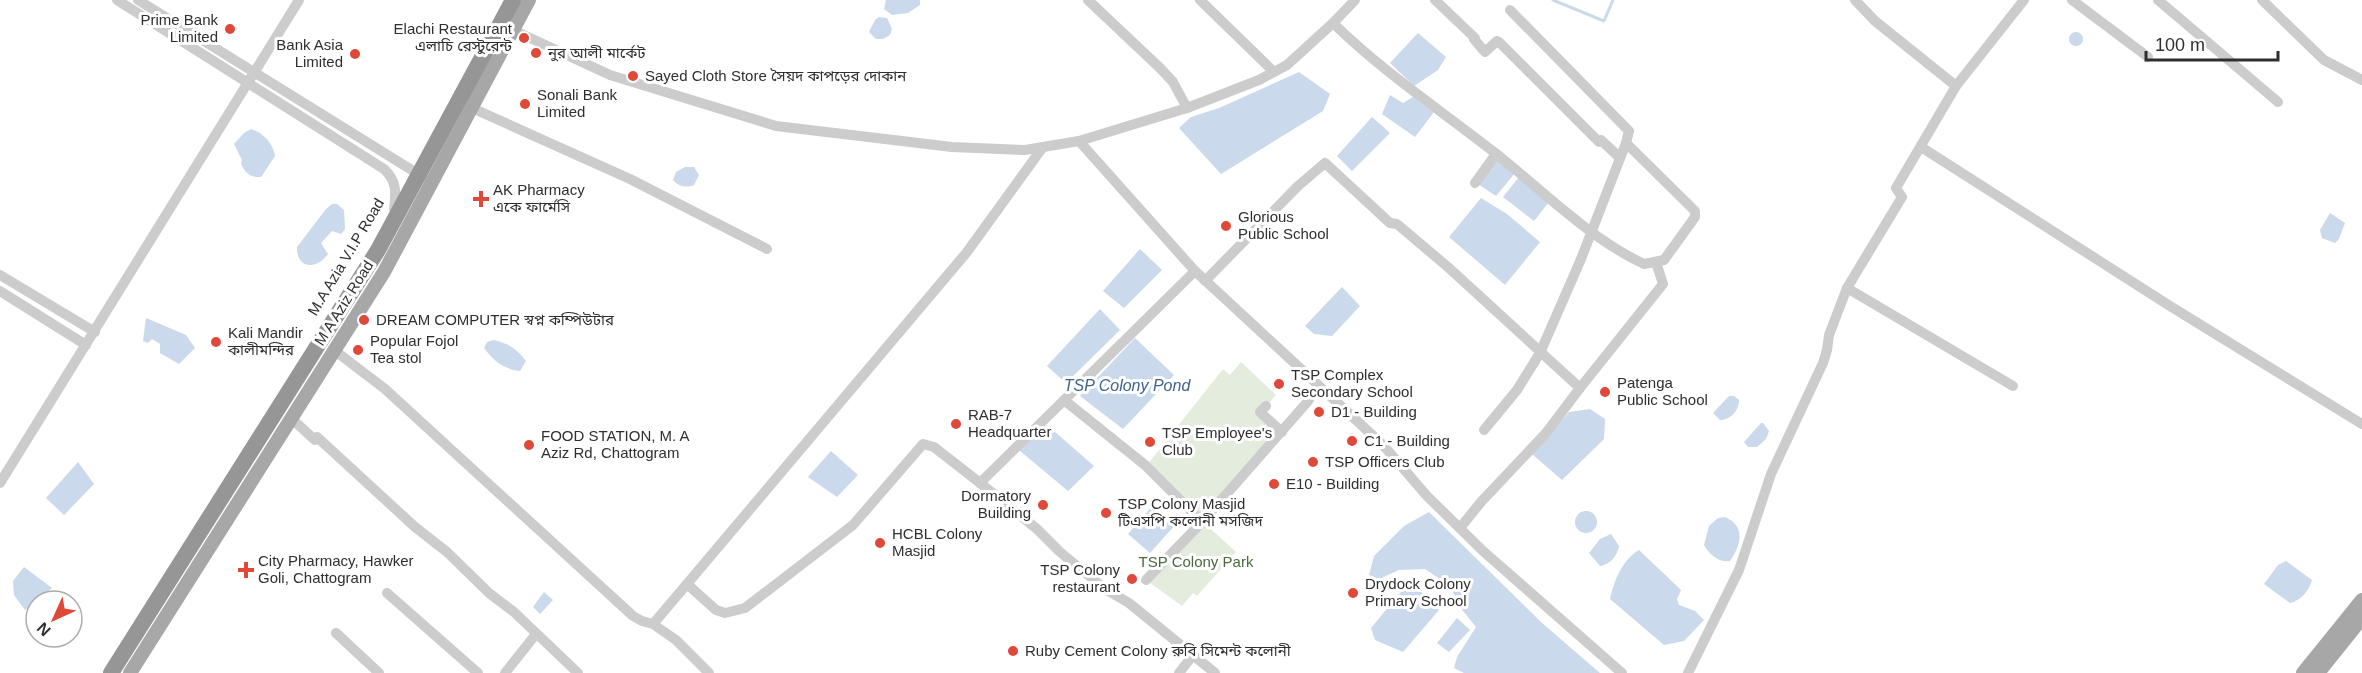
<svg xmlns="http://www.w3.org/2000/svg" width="2362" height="673" font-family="Helvetica,'Noto Sans Bengali',sans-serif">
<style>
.green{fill:#e3ecdd}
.water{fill:#cad9eb}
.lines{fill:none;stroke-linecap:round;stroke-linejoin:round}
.stream{stroke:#cad9eb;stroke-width:3}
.minor{stroke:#ccc;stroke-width:10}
.major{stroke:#a7a7a7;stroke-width:14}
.highway{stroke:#969696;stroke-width:16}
.poi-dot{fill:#de4939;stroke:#fff;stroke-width:2}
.labels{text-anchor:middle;stroke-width:6;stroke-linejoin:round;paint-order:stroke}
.poi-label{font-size:15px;fill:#2f2f2f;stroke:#fff;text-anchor:start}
.street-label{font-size:15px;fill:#2f2f2f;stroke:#fff}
.park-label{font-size:15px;fill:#4b693e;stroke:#fff}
.water-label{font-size:16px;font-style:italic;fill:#40628e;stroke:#fff}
</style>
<rect width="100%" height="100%" fill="#fff"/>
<!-- green -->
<polygon class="green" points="1241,362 1276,395 1261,412 1282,431 1202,521 1236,552 1197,596 1193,593 1182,606 1146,580 1202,522 1147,465 1223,369 1230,375"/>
<!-- water -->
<g class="water">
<polygon points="886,0 920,0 920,5 908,13 892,15 884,9"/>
<polygon points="879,17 887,18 892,29 890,35 883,39 876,39 869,32 875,20"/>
<circle cx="2076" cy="39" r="7"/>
<polygon points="1418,33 1446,57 1438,70 1414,86 1390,63"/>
<polygon points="1299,72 1330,94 1323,111 1221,174 1179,128 1191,117 1219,108"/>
<polygon points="1390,95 1403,103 1413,97 1434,112 1415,137 1382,114"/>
<polygon points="1372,117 1390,133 1352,171 1337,156"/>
<path d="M251,129C264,133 273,144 275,156L261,177C250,178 244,172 241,163L242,160L234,144L244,133Z"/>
<polygon points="1498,158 1515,173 1496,196 1478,184"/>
<path d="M685,167H694L699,175L694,185C686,188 679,187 673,180L676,172Z"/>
<polygon points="1519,177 1549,202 1534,221 1503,197"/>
<polygon points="1481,198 1507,214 1540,242 1505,285 1449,237"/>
<path d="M332,204H337L344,210L345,229L341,234L332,231L321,243L328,254C316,271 296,268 297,247L326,209Z"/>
<polygon points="2330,213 2345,223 2339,239 2335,243 2322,238 2320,230"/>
<polygon points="1140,249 1162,270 1124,308 1103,291"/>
<polygon points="1342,287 1360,306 1332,336 1314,334 1305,326"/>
<polygon points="1100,309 1120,330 1066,383 1047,366"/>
<polygon points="146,318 186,335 195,348 179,364 160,353 160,344 152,339 148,343 143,341"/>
<polygon points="1135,338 1174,375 1123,429 1080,396"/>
<path d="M494,340C509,344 516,348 526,361L520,371C503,369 494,361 484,348L487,342Z"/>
<path d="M1729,396H1734L1739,400C1739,411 1730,420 1720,420L1713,413Z"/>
<polygon points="1590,409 1605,419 1604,439 1562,480 1532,454 1569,412"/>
<polygon points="1761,423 1763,423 1769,431 1766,439 1757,447 1748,447 1744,442"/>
<polygon points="1047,425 1094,466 1068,491 1019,450"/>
<polygon points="831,451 858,475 837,497 808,477"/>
<polygon points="78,462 94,484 64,515 46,498"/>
<polygon points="1154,504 1175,525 1150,553 1128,534"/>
<circle cx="1586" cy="522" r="11"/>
<polygon points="1429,512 1542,623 1600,673 1464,673 1454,668 1457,657 1476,627 1463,611 1449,585 1425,569 1399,570 1379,579 1369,575 1374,556 1404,526"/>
<path d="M1725,517C1746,526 1741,545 1730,561C1719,563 1709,554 1704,545L1709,526L1718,518Z"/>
<path d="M1611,534L1619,546C1617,556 1610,565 1600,566L1589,553L1600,539Z"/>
<path d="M1639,550L1681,590L1677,599L1679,605L1695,611L1704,620L1684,641L1664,645L1610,599C1614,581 1622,560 1639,550Z"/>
<path d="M2286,561L2312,580C2309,591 2300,601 2290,603L2264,584L2278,565Z"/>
<polygon points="24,567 52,588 25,610 14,595 13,581"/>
<polygon points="1410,581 1439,610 1403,652 1375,640 1371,628"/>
<polygon points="544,592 553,600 540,614 533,607"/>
<polygon points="1457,618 1470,630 1449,652 1437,643"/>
</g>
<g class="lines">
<!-- stream -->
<polyline class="stream" points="1553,0 1604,21 1613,0"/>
<!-- minor -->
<g class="minor">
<path d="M117,0L384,169C397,181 396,192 394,209"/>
<polyline points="138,0 423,177"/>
<polyline points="1088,0 1160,68 1173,82 1187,108"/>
<polyline points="1200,0 1274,72"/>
<polyline points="1435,0 1475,38 1474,39 1485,52 1497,41 1499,42 1599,142 1601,140 1620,158"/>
<polyline points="1855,0 1875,21 1956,86"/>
<polyline points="2072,0 2148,57"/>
<polyline points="2158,0 2278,102"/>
<polyline points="2262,0 2324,60 2362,80"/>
<path d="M1333,23C1382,71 1440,110 1494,152C1541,189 1590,239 1644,264L1664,260L1695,217V211L1626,143L1629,131L1510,10"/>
<polyline points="513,30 610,75 776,126 952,147 1025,150 1079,141 1195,271 1383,445 1427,496 1483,551 1622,673"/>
<polyline points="472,108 630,179 767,249"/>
<polyline points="1079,141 1187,108 1259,80 1287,65 1333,23 1355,0"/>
<polyline points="1921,147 2170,306 2362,424"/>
<polyline points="1475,183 1496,154"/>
<polyline points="0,275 95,332"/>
<polyline points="1205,281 1298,186 1325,163 1390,223 1397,224 1449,268 1580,388 1663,284 1656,262"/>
<polyline points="1847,288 2013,386"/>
<polyline points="0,291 86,345"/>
<polyline points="334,350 385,389 633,616 642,621 653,624 687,584 716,610 725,613 745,608 853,525 923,444 934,447 980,483 1195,271"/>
<polyline points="1064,400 1145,465 1202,522 1309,400"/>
<polyline points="1266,406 1260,412 1282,432"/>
<polyline points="292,419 315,440 317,437 415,527 447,552 489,593 514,612 578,673"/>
<polyline points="1484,430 1517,390 1540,353 1581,259 1626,143"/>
<polyline points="0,483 299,0"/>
<polyline points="980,483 1037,529 1060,552 1105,589 1129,603 1215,673"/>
<polyline points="1460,528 1481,502 1546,433 1580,388"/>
<polyline points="1146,580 1202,522"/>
<polyline points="687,584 967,252 1043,147"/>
<polyline points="387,593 478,673"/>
<polyline points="653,624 676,640 709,673"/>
<polyline points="336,633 379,673"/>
<polyline points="505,673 536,634"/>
<polyline points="1179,673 1193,655"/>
<polyline points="1688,673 1739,570 1771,474 1823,363 1827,350 1829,335 1847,288 1902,197 1896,188 1956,86 2024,0"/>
</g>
<!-- major -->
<g class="major">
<polyline points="130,673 384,272 529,0"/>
<polyline points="2303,673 2362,600"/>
<polyline points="2318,673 2362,618"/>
</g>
<!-- highway -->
<polyline class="highway" points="111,673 378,250 513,0"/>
</g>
<!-- markers -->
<g class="poi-dot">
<circle cx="230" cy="29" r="6"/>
<circle cx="524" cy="38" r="6"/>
<circle cx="536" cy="53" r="6"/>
<circle cx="355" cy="54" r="6"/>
<circle cx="633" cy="76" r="6"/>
<circle cx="525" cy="104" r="6"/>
<path d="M478 190h6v6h6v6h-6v6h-6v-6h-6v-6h6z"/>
<circle cx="1226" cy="226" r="6"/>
<circle cx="364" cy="320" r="6"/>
<circle cx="216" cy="342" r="6"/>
<circle cx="358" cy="350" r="6"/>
<circle cx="1279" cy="384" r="6"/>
<circle cx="1605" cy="392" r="6"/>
<circle cx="1319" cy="412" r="6"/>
<circle cx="956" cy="424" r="6"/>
<circle cx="1352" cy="441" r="6"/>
<circle cx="1150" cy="442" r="6"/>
<circle cx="529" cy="445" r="6"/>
<circle cx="1313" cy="462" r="6"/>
<circle cx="1274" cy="484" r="6"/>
<circle cx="1043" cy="505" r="6"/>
<circle cx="1106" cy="513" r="6"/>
<circle cx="880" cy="543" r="6"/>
<path d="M243 561h6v6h6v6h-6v6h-6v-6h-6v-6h6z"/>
<circle cx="1132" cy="579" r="6"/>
<circle cx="1353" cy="593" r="6"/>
<circle cx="1013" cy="651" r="6"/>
</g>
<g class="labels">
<!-- poi labels -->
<g class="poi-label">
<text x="218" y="25" text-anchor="end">Prime Bank<tspan x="218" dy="17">Limited</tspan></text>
<text x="512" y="34" text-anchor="end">Elachi Restaurant<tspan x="512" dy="17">এলাচ‌ি র‌েস্টুর‌েন্ট</tspan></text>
<text x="343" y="50" text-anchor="end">Bank Asia<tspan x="343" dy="17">Limited</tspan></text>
<text x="548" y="58">নুর আলী মার্কেট</text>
<text x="645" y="81">Sayed Cloth Store সৈয়দ কাপড়ের দোকান</text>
<text x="537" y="100">Sonali Bank<tspan x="537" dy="17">Limited</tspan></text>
<text x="493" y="195">AK Pharmacy<tspan x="493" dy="17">একে ফার্মেসি</tspan></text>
<text x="1238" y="222">Glorious<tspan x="1238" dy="17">Public School</tspan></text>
<text x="376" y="325">DREAM COMPUTER স্বপ্ন কম্পিউটার</text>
<text x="228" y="338">Kali Mandir<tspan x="228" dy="17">কালীমন্দির</tspan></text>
<text x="370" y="346">Popular Fojol<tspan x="370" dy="17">Tea stol</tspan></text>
<text x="1291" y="380">TSP Complex<tspan x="1291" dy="17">Secondary School</tspan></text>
<text x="1617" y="388">Patenga<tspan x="1617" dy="17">Public School</tspan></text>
<text x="1331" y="417">D1 - Building</text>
<text x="968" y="420">RAB-7<tspan x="968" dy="17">Headquarter</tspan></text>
<text x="1162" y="438">TSP Employee's<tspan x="1162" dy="17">Club</tspan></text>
<text x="541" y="441">FOOD STATION, M. A<tspan x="541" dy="17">Aziz Rd, Chattogram</tspan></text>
<text x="1364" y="446">C1 - Building</text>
<text x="1325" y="467">TSP Officers Club</text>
<text x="1286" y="489">E10 - Building</text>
<text x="1031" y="501" text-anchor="end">Dormatory<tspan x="1031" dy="17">Building</tspan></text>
<text x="1118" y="509">TSP Colony Masjid<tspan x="1118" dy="17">টিএসপি কলোনী মসজিদ</tspan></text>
<text x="892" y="539">HCBL Colony<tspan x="892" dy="17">Masjid</tspan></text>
<text x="258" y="566">City Pharmacy, Hawker<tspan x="258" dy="17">Goli, Chattogram</tspan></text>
<text x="1120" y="575" text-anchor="end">TSP Colony<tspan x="1120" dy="17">restaurant</tspan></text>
<text x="1365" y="589">Drydock Colony<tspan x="1365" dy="17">Primary School</tspan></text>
<text x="1025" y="656">Ruby Cement Colony রুবি সিমেন্ট কলোনী</text>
</g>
<!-- street labels -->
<g class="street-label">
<text transform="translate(346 257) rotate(-59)" y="5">M.A Azia V.I.P Road</text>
<text transform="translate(344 303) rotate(-58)" y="5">M A Aziz Road</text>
</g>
<!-- park labels -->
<g class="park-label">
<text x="1196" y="567">TSP Colony Park</text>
</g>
<!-- water labels -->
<g class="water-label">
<text x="1127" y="391">TSP Colony Pond</text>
</g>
</g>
<!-- north arrow -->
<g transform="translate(54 619) rotate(225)"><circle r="28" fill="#ffffff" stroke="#acacac" stroke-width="1.5"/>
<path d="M0-4.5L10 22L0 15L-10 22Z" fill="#de4939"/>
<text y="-9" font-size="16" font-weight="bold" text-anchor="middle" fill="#2f2f2f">N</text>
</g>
<!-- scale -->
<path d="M2146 51v9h132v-9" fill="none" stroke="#2f2f2f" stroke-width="3"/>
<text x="2155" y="51" font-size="18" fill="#2f2f2f" stroke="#ffffff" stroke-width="4.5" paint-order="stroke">100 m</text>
</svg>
